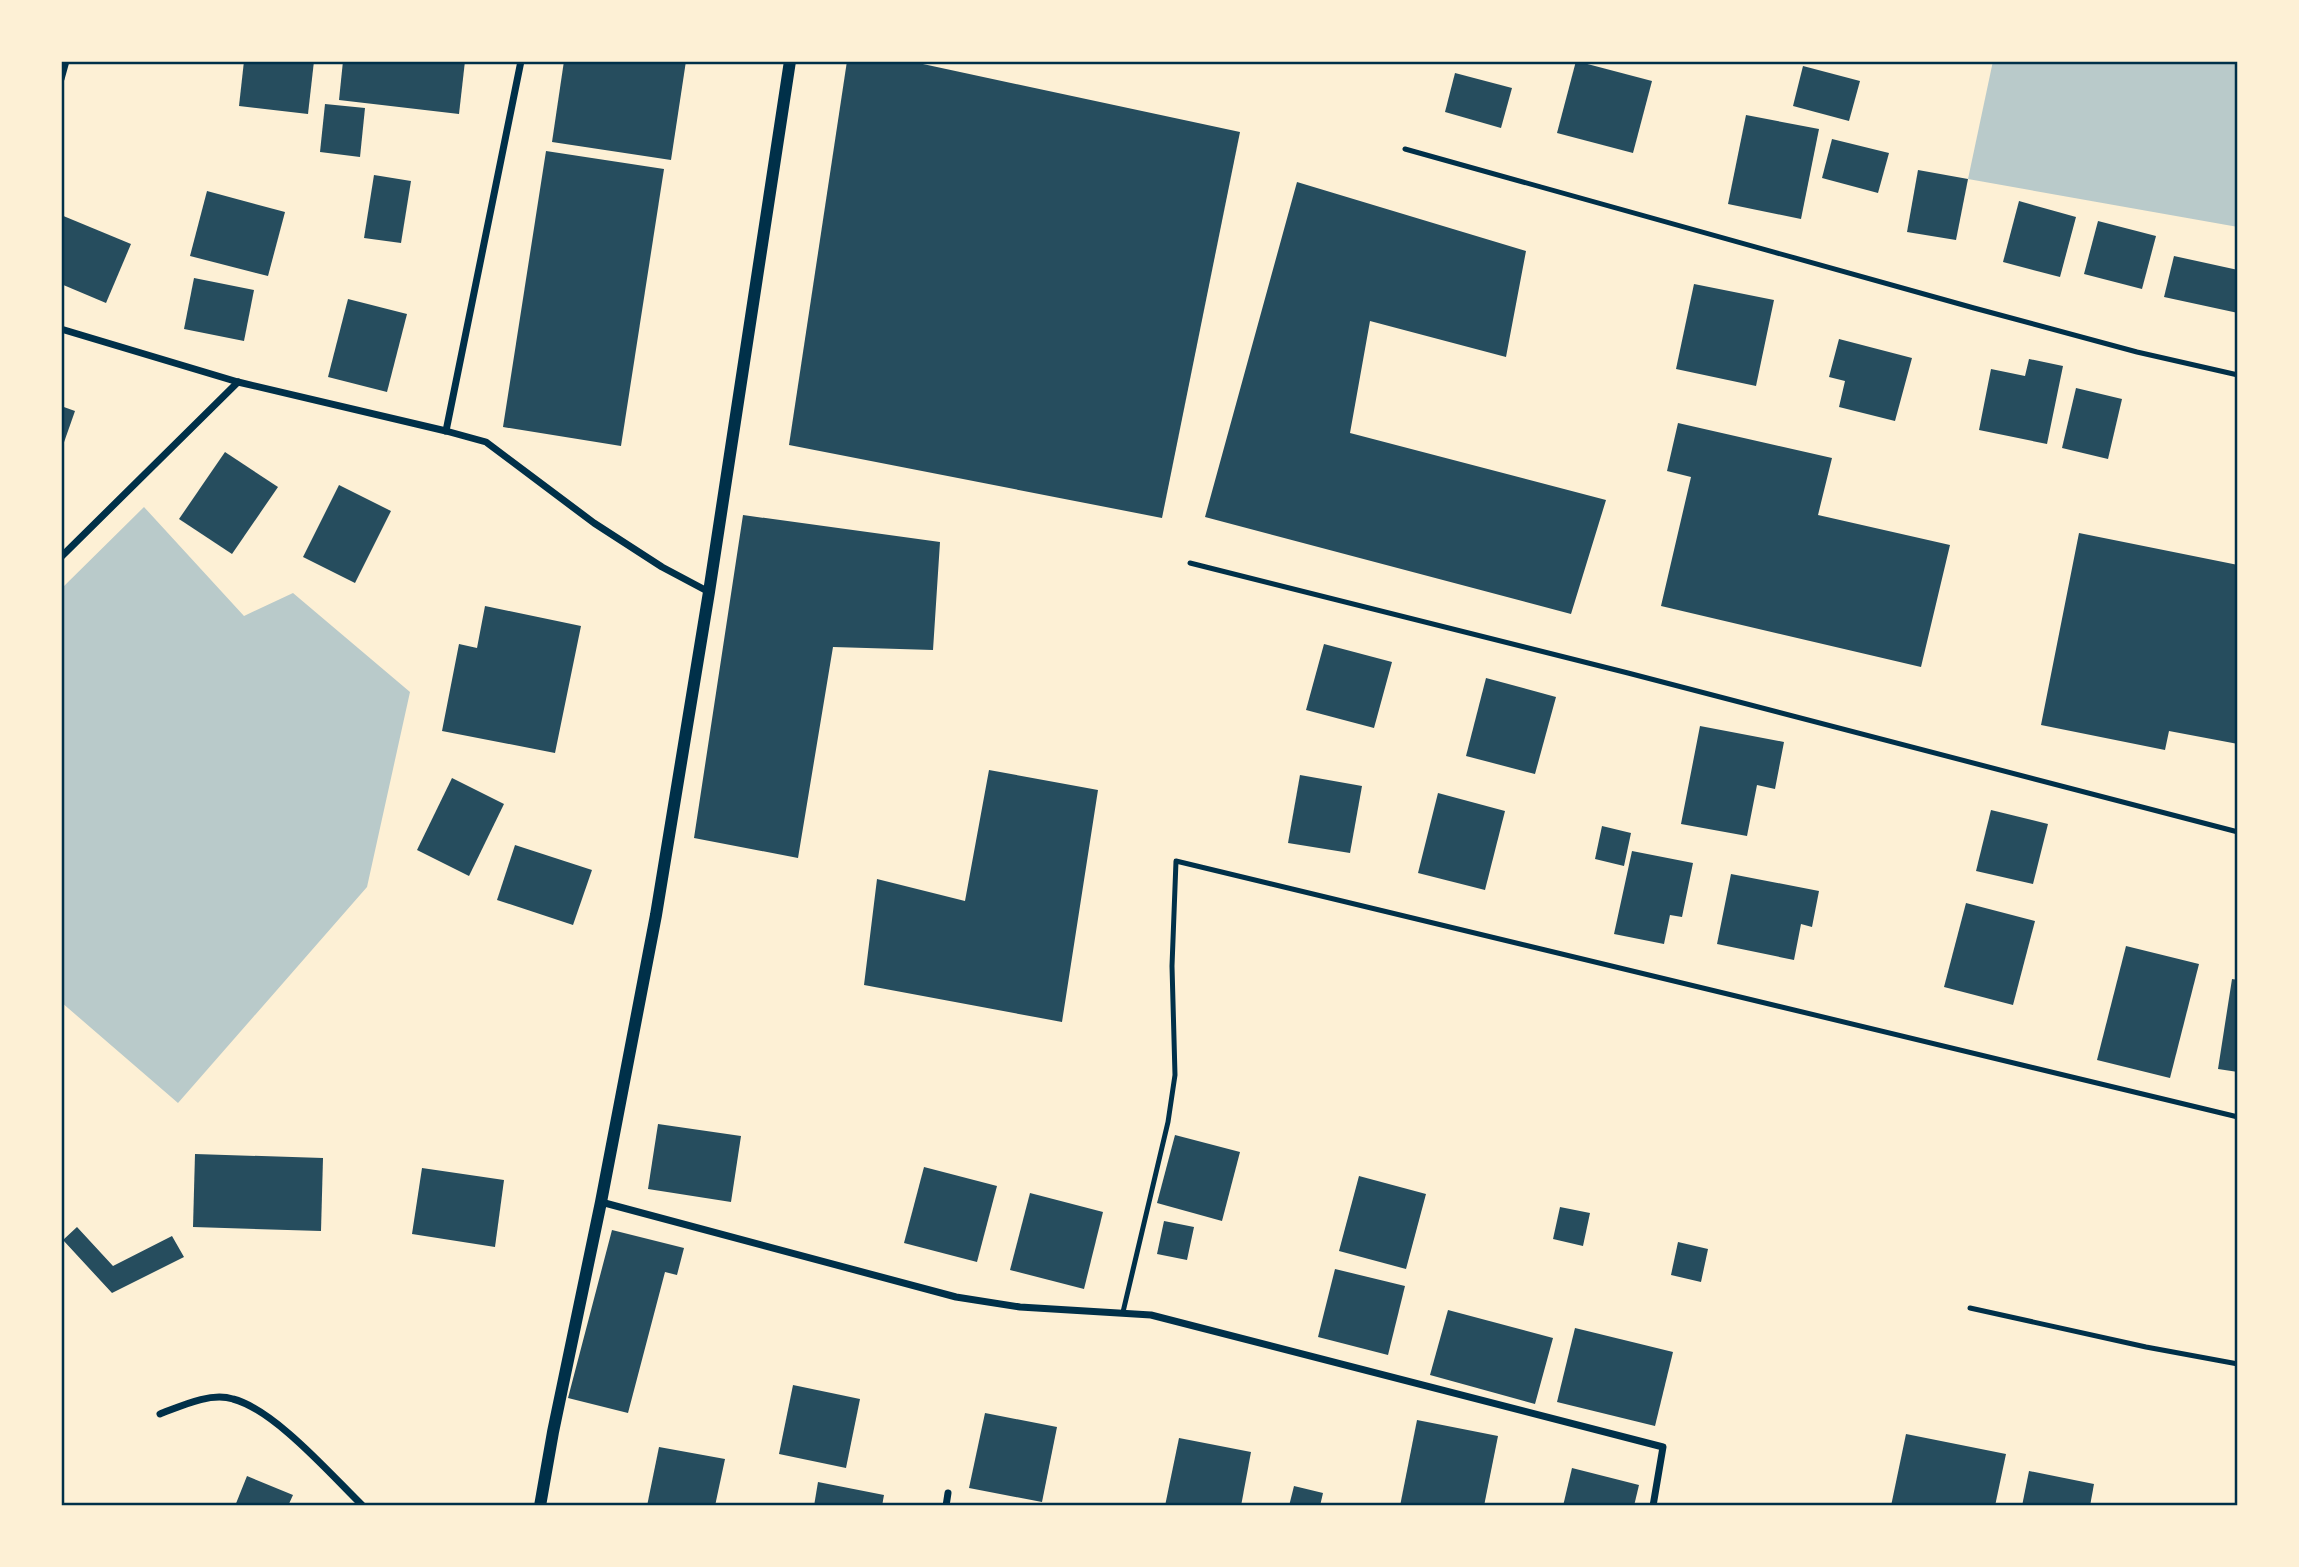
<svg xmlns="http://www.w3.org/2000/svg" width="2299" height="1567" font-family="'Work Sans',sans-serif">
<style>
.green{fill:#b9caca}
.building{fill:#264d5e}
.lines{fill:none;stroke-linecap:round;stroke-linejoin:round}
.service{stroke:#003049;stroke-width:5}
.minor{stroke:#003049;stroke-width:7}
.tertiary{stroke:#003049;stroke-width:12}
.neatline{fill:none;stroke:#003049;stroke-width:2.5}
</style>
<rect width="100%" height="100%" fill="#fdf0d5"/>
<!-- green -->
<g class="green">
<polygon points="1993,61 2224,61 2238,63 2238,227 1968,179"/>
<polygon points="144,507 244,616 293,593 410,692 367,887 178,1103 61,1002 61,589"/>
</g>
<!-- building -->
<g class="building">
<polygon points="244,61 314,61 308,114 239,106"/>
<polygon points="343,61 465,61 459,114 339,100"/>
<polygon points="564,61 686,61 671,160 552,142"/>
<polygon points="847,61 909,61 1240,132 1162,518 789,445"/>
<polygon points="1576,61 1652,81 1633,153 1557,133"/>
<polygon points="1803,66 1860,81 1849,121 1793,106"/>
<polygon points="1455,73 1512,88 1501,128 1445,112"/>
<polygon points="325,104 365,108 360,157 320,152"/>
<polygon points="1746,115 1819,129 1801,219 1728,204"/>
<polygon points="1832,139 1889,153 1878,193 1822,178"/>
<polygon points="546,151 664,169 621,446 503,427"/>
<polygon points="1918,170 1968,179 1956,240 1907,232"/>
<polygon points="374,175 411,181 401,243 364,238"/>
<polygon points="1297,182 1526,251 1506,357 1370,321 1350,433 1606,500 1571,614 1205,517"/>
<polygon points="207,191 285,212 268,276 190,256"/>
<polygon points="2019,201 2076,217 2060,277 2003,262"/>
<polygon points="61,215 131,244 106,303 61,284"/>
<polygon points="2098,221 2156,236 2142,289 2084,274"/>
<polygon points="2174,256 2238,270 2238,313 2164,297"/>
<polygon points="194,278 254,290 244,341 184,329"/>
<polygon points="1694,284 1774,300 1756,386 1676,369"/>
<polygon points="348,299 407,314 387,392 328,377"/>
<polygon points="1839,339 1912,358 1895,421 1839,407 1845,381 1829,377"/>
<polygon points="2029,359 2063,366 2047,444 1979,430 1991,369 2025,376"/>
<polygon points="2076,388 2122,399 2108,459 2062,448"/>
<polygon points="61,406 75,411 62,448 61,448"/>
<polygon points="1678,423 1832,458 1818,515 1950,545 1921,667 1661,606 1691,477 1667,471"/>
<polygon points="225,452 278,487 232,554 179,519"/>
<polygon points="339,485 391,511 355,583 303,557"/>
<polygon points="743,515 940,542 933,650 833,647 798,858 694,838"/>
<polygon points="2079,533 2238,565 2238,744 2169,731 2165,750 2041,725"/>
<polygon points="485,606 581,626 555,753 442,731 459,644 477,648"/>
<polygon points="1324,644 1392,662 1374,728 1306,710"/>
<polygon points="1486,678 1556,697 1535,774 1466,756"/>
<polygon points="1700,726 1784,742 1775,789 1757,785 1747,836 1681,824"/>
<polygon points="989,770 1098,790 1062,1022 864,985 877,879 965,901"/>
<polygon points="1300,775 1362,786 1350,853 1288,843"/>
<polygon points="452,778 504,804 469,876 417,850"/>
<polygon points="1438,793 1505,811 1485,890 1418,873"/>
<polygon points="1991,810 2048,824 2033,884 1976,871"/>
<polygon points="1602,826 1631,833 1624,866 1595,859"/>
<polygon points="515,845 592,870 573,925 497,900"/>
<polygon points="1632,851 1693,863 1682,917 1670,915 1664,944 1614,934"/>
<polygon points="1731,874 1819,891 1812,927 1801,924 1794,960 1717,944"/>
<polygon points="1966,903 2035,921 2013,1005 1944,987"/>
<polygon points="2126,946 2199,964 2170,1078 2097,1060"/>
<polygon points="2232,979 2238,980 2238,1072 2218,1069"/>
<polygon points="658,1124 741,1136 731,1202 648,1189"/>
<polygon points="1175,1135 1240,1152 1222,1221 1157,1203"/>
<polygon points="195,1154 323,1158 321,1231 193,1227"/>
<polygon points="924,1167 997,1186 977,1262 904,1243"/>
<polygon points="422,1168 504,1180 495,1247 412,1234"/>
<polygon points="1359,1176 1426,1194 1406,1269 1339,1251"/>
<polygon points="1030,1193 1103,1212 1084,1289 1010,1270"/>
<polygon points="1560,1207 1590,1213 1583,1246 1553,1239"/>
<polygon points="1164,1221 1194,1227 1187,1260 1157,1254"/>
<polygon points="77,1227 113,1266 172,1236 184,1257 112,1293 63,1240"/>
<polygon points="612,1230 684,1248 677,1275 665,1272 628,1413 568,1398"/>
<polygon points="1678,1242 1708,1249 1701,1282 1671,1275"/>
<polygon points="1335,1269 1405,1286 1388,1355 1318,1337"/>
<polygon points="1448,1310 1553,1338 1535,1404 1430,1375"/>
<polygon points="1575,1328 1673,1352 1655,1426 1557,1402"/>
<polygon points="793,1385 860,1399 846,1468 779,1454"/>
<polygon points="985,1413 1057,1427 1042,1502 969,1488"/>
<polygon points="1417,1420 1498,1436 1484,1506 1400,1506"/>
<polygon points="1906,1434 2006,1454 1995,1506 1891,1506"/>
<polygon points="1179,1438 1251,1452 1241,1506 1165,1506"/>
<polygon points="659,1447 725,1459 715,1506 647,1506"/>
<polygon points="1572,1468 1639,1485 1634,1506 1563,1506"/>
<polygon points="2029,1471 2094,1484 2090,1506 2022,1506"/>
<polygon points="247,1476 293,1495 288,1506 235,1506"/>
<polygon points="818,1482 884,1495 882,1506 814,1506"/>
<polygon points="1294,1486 1323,1493 1320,1506 1289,1506"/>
</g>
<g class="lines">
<!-- service -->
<g class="service">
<polyline points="1405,149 1974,308 2137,352 2238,375"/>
<polyline points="1190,563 1628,673 2238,832"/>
<polyline points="1970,1308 2146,1347 2238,1364"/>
<polyline points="1123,1312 1168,1122 1175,1075 1172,966 1176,861 2238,1117"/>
</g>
<!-- minor -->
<g class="minor">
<polyline points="61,79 66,61"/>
<polyline points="61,329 238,382 446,431 486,442 594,523 662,567 709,592"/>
<polyline points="446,431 521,61"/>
<polyline points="61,557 238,382"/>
<polyline points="601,1202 956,1297 1020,1307 1151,1315 1663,1447 1653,1506"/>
<path d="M160,1414C181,1406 210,1392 233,1399C275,1410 332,1476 363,1506"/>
<polyline points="946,1506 948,1493"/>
</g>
<!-- tertiary -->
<polyline class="tertiary" points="540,1506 553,1432 601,1202 656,915 709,592 790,61"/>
</g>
<!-- border -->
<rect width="2299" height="1567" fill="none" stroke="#fdf0d5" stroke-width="126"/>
<rect x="63" y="63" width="2173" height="1441" class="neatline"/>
</svg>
